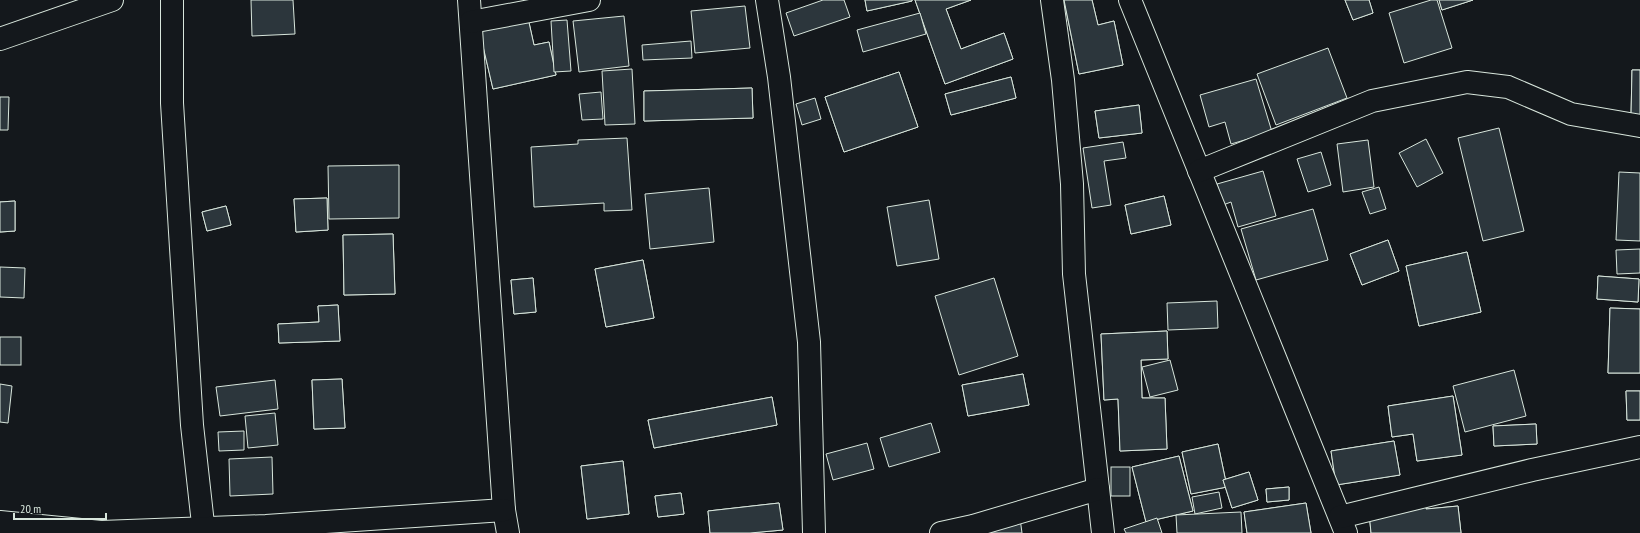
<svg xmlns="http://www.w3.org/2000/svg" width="1640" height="533" font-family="'PT Sans Narrow',sans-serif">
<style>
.building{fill:#2c363c;stroke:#d8e6dc}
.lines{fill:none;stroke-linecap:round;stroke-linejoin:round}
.street-casing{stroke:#d8e6dc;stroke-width:24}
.street{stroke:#14181c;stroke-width:22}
</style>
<rect width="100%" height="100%" fill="#14181c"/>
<!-- building -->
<g class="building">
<polygon points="251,0 293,0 295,34 252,36"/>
<polygon points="823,0 844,0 850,17 794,36 786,13"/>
<polygon points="865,0 912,0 912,1 867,11"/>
<polygon points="865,0 912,0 912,1 867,11"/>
<polygon points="915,0 971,0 946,9 961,49 1004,33 1013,59 945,84"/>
<polygon points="915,0 971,0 946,9 961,49 1004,33 1013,59 945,84"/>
<polygon points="1064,0 1092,0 1098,25 1114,21 1123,65 1079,74"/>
<polygon points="1064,0 1092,0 1098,25 1114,21 1123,65 1079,74"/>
<polygon points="1345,0 1369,0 1373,13 1353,20"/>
<polygon points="1345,0 1369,0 1373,13 1353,20"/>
<polygon points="1431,0 1437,0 1452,48 1404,63 1389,13"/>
<polygon points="1439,0 1473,0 1442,10"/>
<polygon points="1439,0 1473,0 1442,10"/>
<polygon points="745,6 750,48 695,53 691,11"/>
<polygon points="920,13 926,34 863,52 857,30"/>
<polygon points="624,16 629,66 579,72 573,21"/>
<polygon points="528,18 534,45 549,42 556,75 493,89 479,29"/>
<polygon points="528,18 534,45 549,42 556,75 493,89 479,29"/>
<polygon points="567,20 571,71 554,72 551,21"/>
<polygon points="691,41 692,58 643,60 642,45"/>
<polygon points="1328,48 1347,98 1276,125 1257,74"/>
<polygon points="632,69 635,124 605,125 602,71"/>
<polygon points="1632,70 1640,70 1640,116 1631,116"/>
<polygon points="1632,70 1640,70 1640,116 1631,116"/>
<polygon points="899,72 918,127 844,152 825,97"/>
<polygon points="899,72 918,127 844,152 825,97"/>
<polygon points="1011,77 1016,98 951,115 945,94"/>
<polygon points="1011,77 1016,98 951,115 945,94"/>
<polygon points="1256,79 1272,132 1231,144 1225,122 1209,127 1200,95"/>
<polygon points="752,88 753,118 644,121 644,91"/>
<polygon points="752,88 753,118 644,121 644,91"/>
<polygon points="601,92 603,119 582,120 579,94"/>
<polygon points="0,97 9,97 8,130 0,130"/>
<polygon points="815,98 821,119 802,125 796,104"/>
<polygon points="1139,105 1142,133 1099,138 1095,111"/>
<polygon points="1139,105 1142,133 1099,138 1095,111"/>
<polygon points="1499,128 1524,231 1483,241 1458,138"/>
<polygon points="627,138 632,210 604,211 604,203 534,207 531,147 578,144 578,140"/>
<polygon points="1426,139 1443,173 1417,187 1399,153"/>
<polygon points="1368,140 1374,187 1343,192 1337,144"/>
<polygon points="1123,142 1126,158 1104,161 1111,205 1092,208 1083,148"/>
<polygon points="1321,152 1331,185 1308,192 1297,159"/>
<polygon points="399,165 399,218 329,219 328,166"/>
<polygon points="1263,171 1276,216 1238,227 1231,202 1223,205 1217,184"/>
<polygon points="1619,172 1640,173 1640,241 1616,240"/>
<polygon points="1379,187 1386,209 1370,214 1362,192"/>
<polygon points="709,188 714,242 650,249 645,194"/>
<polygon points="1164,196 1171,225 1131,234 1125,205"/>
<polygon points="1164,196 1171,225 1131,234 1125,205"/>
<polygon points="327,198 328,230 296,232 294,199"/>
<polygon points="327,198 328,230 296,232 294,199"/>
<polygon points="929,200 939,259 897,266 887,207"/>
<polygon points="15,201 15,231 0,232 0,202"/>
<polygon points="15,201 15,231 0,232 0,202"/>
<polygon points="226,206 231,225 207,231 202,212"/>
<polygon points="226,206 231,225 207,231 202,212"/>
<polygon points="1313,209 1328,260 1256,280 1241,229"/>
<polygon points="393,234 395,294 344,295 343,235"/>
<polygon points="393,234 395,294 344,295 343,235"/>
<polygon points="1388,240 1399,271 1362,285 1350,254"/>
<polygon points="1388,240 1399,271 1362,285 1350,254"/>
<polygon points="1640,249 1640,273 1617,274 1616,250"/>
<polygon points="1467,252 1481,312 1419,326 1406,266"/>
<polygon points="1467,252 1481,312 1419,326 1406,266"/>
<polygon points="643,260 654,318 606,327 595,269"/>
<polygon points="643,260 654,318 606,327 595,269"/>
<polygon points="0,267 25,268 24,298 0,297"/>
<polygon points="1598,276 1639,279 1638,302 1597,299"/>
<polygon points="1598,276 1639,279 1638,302 1597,299"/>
<polygon points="533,278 536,312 514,314 511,280"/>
<polygon points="533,278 536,312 514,314 511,280"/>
<polygon points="994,278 1018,356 959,375 935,296"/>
<polygon points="1217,301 1218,328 1168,330 1167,303"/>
<polygon points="338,305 340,341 279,343 278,324 319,322 318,306"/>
<polygon points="338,305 340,341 279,343 278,324 319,322 318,306"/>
<polygon points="1610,308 1640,309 1640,373 1608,373"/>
<polygon points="1610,308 1640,309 1640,373 1608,373"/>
<polygon points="1167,331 1168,359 1141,360 1142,398 1165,398 1167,449 1120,451 1118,399 1104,400 1101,334"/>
<polygon points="1167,331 1168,359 1141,360 1142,398 1165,398 1167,449 1120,451 1118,399 1104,400 1101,334"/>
<rect x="0" y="337" width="21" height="28"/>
<polygon points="1170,360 1178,390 1150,397 1142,367"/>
<polygon points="1514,370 1526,416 1465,432 1453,386"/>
<polygon points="1023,374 1029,405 968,416 962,385"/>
<polygon points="1023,374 1029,405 968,416 962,385"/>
<polygon points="342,379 345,428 314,429 312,380"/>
<polygon points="342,379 345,428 314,429 312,380"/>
<polygon points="275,380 278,409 220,416 216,387"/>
<polygon points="0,384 12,386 8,423 0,422"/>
<polygon points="1626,391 1640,391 1640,420 1627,420"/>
<polygon points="1626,391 1640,391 1640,420 1627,420"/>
<polygon points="1453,396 1462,455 1417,461 1413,434 1392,437 1388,406"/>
<polygon points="1453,396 1462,455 1417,461 1413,434 1392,437 1388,406"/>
<polygon points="772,397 777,425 654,448 648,420"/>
<polygon points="772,397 777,425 654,448 648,420"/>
<polygon points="275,413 278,445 248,448 245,416"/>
<polygon points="931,423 940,452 889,467 880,438"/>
<polygon points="1536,424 1537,444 1494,446 1493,426"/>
<polygon points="1536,424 1537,444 1494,446 1493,426"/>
<polygon points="244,431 244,450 219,451 218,432"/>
<polygon points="1394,441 1400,475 1336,485 1331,451"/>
<polygon points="1394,441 1400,475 1336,485 1331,451"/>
<polygon points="867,443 874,469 833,480 826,454"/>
<polygon points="1218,444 1227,487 1191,494 1182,452"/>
<polygon points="1218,444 1227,487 1191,494 1182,452"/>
<polygon points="1179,456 1193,511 1146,522 1132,467"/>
<polygon points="1179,456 1193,511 1146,522 1132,467"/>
<polygon points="272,457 273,494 230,496 229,459"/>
<polygon points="623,461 629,514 587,519 581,466"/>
<polygon points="623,461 629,514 587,519 581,466"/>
<rect x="1111" y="467" width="19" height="29"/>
<polygon points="1249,472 1258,500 1232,508 1223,480"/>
<polygon points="1249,472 1258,500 1232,508 1223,480"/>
<polygon points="1289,487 1289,500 1267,502 1266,489"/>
<polygon points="1289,487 1289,500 1267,502 1266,489"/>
<polygon points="1219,492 1222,508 1195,514 1192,497"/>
<polygon points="681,493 684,514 658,517 655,496"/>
<polygon points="681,493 684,514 658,517 655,496"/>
<polygon points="779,503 783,530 750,533 710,533 708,511"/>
<polygon points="779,503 783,530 750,533 710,533 708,511"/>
<polygon points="1306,503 1311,533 1247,533 1244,512"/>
<polygon points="1306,503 1311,533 1247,533 1244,512"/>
<polygon points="1458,506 1461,533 1371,533 1369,512 1426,507 1426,509"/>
<polygon points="1458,506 1461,533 1371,533 1369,512 1426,507 1426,509"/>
<polygon points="1241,512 1242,533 1177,533 1176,515"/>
<polygon points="1020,518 1022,533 947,533"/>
<polygon points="1157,518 1162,533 1126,533 1124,529"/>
</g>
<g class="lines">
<!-- street casing -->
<g class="street-casing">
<g id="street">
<polyline points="172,0 172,103 192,425 204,533"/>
<polyline points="469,0 504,510 508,533"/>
<polyline points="767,0 779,77 809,342 814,533"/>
<polyline points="1052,0 1063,80 1072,184 1074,274 1103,533"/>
<polyline points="1130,0 1346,533"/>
<polyline points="471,22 589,0"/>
<polyline points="0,39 112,0"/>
<polyline points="1199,171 1372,101 1467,82 1508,87 1571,114 1640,126"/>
<polyline points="1340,517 1532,470 1640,447"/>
<polyline points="0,522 101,532 266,526 504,510"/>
<polyline points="941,533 973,526 1098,489"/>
</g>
</g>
<!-- street -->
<use href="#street" class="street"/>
</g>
<!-- scale -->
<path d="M14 513v6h92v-6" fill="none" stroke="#d8e6dc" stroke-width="2"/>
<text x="20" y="513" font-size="12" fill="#d8e6dc" stroke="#14181c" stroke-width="3" paint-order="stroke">20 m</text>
</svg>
